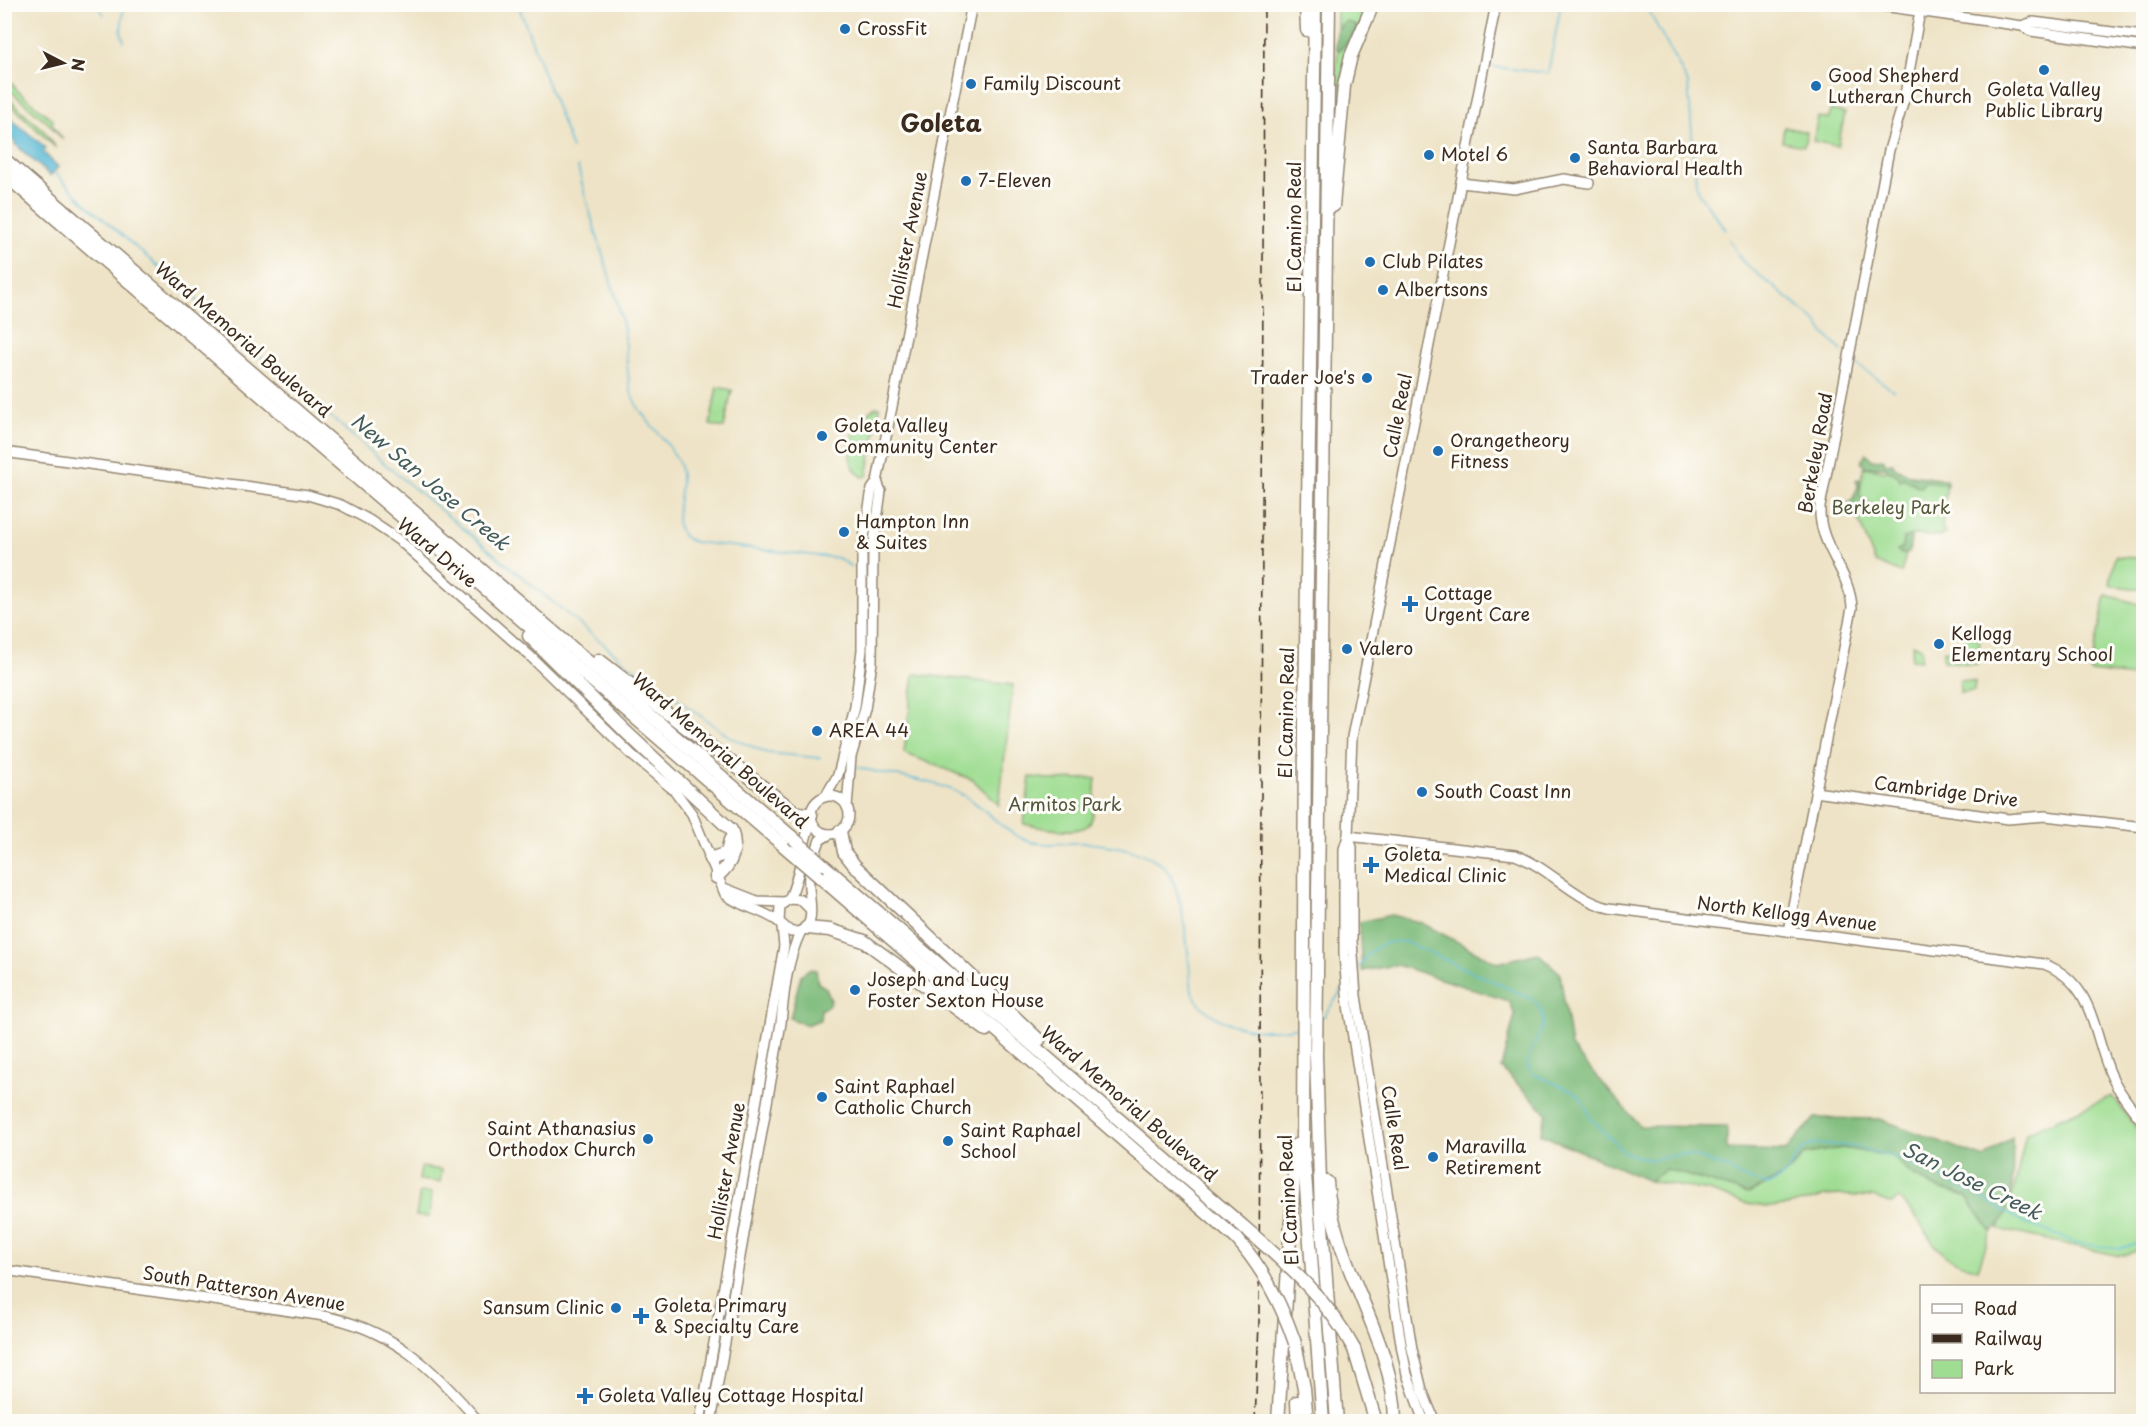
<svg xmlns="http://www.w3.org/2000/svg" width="2148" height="1426" font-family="'Playpen Sans',sans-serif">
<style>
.green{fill:#9fdd92;stroke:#6d8458;stroke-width:1.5}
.forest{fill:#7fbc7c;stroke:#5d734d;stroke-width:1.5}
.water{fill:#55b7d4;stroke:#487079;stroke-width:1.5}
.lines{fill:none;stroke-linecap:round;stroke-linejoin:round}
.stream{stroke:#55b7d4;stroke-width:1.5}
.secondary-casing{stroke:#948672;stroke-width:12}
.highway-casing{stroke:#948672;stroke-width:15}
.secondary{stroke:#fff;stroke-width:9}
.highway{stroke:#fff;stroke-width:12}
.rail{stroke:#3b2a1e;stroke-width:1.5;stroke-dasharray:9 4.5;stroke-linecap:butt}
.highway-bridge-casing{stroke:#948672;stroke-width:15;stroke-linecap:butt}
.highway-bridge{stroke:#fff;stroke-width:12}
.poi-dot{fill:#1f6fb2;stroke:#fdfcf7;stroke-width:2}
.labels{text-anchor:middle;stroke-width:6;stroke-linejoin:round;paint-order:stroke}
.poi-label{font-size:18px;fill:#3b2a1e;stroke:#fdfcf7;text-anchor:start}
.street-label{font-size:18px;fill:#3b2a1e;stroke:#fdfcf7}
.park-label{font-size:18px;fill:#54573b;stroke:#fdfcf7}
.water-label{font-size:20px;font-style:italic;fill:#445b5e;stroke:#fdfcf7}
.district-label{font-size:24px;font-weight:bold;fill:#3b2a1e;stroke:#fdfcf7}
</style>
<rect width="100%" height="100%" fill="#fdfcf7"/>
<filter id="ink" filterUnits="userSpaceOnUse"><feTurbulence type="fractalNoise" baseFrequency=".0167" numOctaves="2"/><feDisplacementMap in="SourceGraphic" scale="12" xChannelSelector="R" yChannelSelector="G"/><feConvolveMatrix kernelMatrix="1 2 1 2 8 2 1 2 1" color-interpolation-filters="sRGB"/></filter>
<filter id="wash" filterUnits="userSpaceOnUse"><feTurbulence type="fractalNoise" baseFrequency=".008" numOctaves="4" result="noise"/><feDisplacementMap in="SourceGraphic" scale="24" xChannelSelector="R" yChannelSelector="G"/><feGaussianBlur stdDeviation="1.35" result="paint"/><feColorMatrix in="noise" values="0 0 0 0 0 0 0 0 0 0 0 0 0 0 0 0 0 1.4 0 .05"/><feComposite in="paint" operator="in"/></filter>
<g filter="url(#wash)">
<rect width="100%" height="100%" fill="#eee3c6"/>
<!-- green -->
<g class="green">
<polygon points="1337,5 1369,5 1347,54 1340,89 1334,89 1340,26 1337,30"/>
<polygon points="5,55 7,77 17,90 53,120 52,124 63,140 48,123 7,88"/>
<polygon points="5,95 45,132 56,148 5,99"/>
<polygon points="1831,110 1845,113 1838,146 1813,141 1818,117 1829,119"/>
<polygon points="1784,127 1807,132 1804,146 1782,142"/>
<polygon points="717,387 732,390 724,428 710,425"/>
<path d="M876,407H880L867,476L863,477C837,460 853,418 876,407Z"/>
<polygon points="1864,467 1947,482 1942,527 1945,534 1941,536 1911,535 1901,573 1875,562 1854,509 1857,507"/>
<polygon points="2115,556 2143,559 2143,590 2110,585"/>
<polygon points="2106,595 2143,605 2143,678 2090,672"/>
<polygon points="1964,636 1980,638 1979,649 1962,647"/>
<polygon points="1913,644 1922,648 1921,660 1911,659"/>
<polygon points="1944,650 1978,655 1977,665 1943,661"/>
<polygon points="914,674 1013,685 999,805 973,780 904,753"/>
<polygon points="1960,680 1975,682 1974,691 1960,693"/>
<path d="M1030,777L1057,780L1096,778C1094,790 1096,809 1091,821C1084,838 1038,827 1024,824Z"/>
<polygon points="2112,1096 2143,1137 2143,1249 2120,1256 1998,1229 2014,1190 2026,1133"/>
<path d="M1842,1148L1892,1156L1911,1174L1935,1187L1967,1196L1991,1232L1978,1269C1925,1257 1932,1226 1898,1198L1892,1204L1873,1197L1841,1195L1825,1196L1787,1206L1767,1207L1746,1204L1709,1191L1649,1181L1666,1169L1749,1194L1785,1175L1805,1154Z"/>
<polygon points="421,1167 442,1170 440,1182 419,1180"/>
<polygon points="420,1192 432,1193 429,1217 416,1216"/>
</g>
<!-- forest -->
<g class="forest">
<polygon points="1346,21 1357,26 1349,41 1339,50 1336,48 1337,30"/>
<polygon points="1866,453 1872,460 1884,459 1885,464 1893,463 1894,467 1910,475 1946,480 1947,485 1926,481 1920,487 1903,478 1900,481 1899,477 1884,467 1865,467 1861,462"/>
<polygon points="1860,478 1860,497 1870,503 1865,507 1855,507 1859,513 1856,518 1846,513 1846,506 1854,497 1858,486 1856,480"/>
<polygon points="1909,536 1911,539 1909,553 1901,554 1897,550 1903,547 1904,538"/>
<path d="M1391,915L1420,922L1497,963L1538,953L1560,973L1571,1047L1640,1126L1727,1127V1149L1785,1151L1815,1118L1880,1119L1984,1158L2012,1137C2013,1163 2017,1217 1991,1232L1966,1196L1935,1187L1911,1174L1892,1156L1842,1148L1805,1154L1785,1175L1748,1194L1666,1169L1649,1181L1540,1134L1547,1113L1501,1068L1515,1015L1509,1001L1397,965L1362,971L1359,922Z"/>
<polygon points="809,969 816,970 818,983 826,988 831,1001 827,1007 821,1009 820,1020 805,1025 790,1018 801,975"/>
</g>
<!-- water -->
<path class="water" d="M4,113L46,148L43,152L58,167L50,176C30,155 4,143 4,113Z"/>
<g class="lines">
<!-- stream -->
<g class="stream">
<polyline points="98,4 104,15"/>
<polyline points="124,4 121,32 124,41"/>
<polyline points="518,4 572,149"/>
<polyline points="1645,4 1688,83 1696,184 1700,195 1726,230"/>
<polyline points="1493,67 1548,73 1561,4"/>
<path d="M578,167C590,221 610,272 623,325C628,347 625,378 633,398C643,421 667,438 678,461C690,489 660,531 694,542L838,558L852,567"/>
<polyline points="53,171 84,202 392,470 628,664 730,737 767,753 820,758"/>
<polyline points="1729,239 1742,261 1817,322 1824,333 1842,351"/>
<polyline points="1856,364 1893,390"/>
<path d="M857,767C890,777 928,778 959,793C983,804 999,829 1025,840C1045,848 1068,841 1088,843C1110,845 1145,850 1162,865C1186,887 1188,961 1192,992C1210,1029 1263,1035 1299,1027"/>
<path d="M1358,968C1371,949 1382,939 1406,942L1534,1000C1557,1025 1531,1038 1527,1065L1533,1074L1573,1091L1580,1097L1592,1120L1625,1153L1651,1160L1682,1154L1697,1157L1729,1169L1740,1177L1769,1185L1783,1177L1803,1149L1815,1144L1851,1146L1901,1159L1974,1193L2023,1222L2077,1243L2119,1249L2144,1242"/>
<polyline points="1323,1017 1343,989"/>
</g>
</g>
</g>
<g filter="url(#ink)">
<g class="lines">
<!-- secondary casing -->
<g class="secondary-casing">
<g id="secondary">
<polyline points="1869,4 2022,26 2031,31 2144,47"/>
<polyline points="2022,26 2033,22 2144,36"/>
<polyline points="1461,183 1514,189 1564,179 1589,183"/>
<path d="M4,452L308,495L341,505L369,520L400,541L529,655L633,756L675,791L692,814L725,894C742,908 762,909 779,922"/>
<polyline points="1815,792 2008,819 2045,816 2144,827"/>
<circle cx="830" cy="815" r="19"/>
<polyline points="825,797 838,775 855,707 862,650 862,550 872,489 877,482 972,4"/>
<polyline points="847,807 851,757 865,709 872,662 873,549 881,491 877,482"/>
<path d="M1348,836L1515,855C1549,867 1573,899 1609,908L2044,964C2096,984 2092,1034 2112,1077C2120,1094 2132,1109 2144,1123"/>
<polyline points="1348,836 1352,847 1352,941 1356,996 1412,1349 1422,1390 1435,1422"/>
<polyline points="724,888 757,901 784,902"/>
<path d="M789,899C802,874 800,846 812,820"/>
<path d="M809,908L801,900L789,899L780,906L779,922L791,932C823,934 806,894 809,876C811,864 816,851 820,840L830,834"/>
<path d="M1788,931L1852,608C1850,570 1818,546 1820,507L1889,150L1904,100L1920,11"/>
<path d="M4,1270L318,1315C392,1328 432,1367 479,1422"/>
<polyline points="700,1422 784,946 782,927"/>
<path d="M711,1422L781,1023C784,991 787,960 801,931"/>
<polyline points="1424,1422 1407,1374 1402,1350 1348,1005 1344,954 1344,849 1348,836 1352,737 1496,4"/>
</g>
</g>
<!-- highway casing -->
<g class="highway-casing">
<g id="highway">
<polyline points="1306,4 1307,30"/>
<polyline points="1315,4 1305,722 1303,1146 1323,1422"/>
<polyline points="1329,4 1316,1056 1321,1213 1337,1422"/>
<polyline points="4,159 793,838"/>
<polyline points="4,174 791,852"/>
<polyline points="1333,206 1344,86 1351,56 1373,4"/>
<path d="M529,636L626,732L731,830C738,848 732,865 716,877"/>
<polyline points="599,660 795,812 811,815"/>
<polyline points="840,831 844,852 855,866 1039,1040"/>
<polyline points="710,859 727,853 730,840"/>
<polyline points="822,864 1237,1221"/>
<polyline points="820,877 1237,1239"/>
<polyline points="806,928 830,930 864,941 986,1030"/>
<path d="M1327,1182C1333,1266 1395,1339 1395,1422"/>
<polyline points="1295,1343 1304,1388 1307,1422"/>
<polyline points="1354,1349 1376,1422"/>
<polyline points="1297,1402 1298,1422"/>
<polyline points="1278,1422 1296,1145"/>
</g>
</g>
<!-- secondary -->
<use href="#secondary" class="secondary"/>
<!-- highway -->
<use href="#highway" class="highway"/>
<!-- rail -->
<polyline class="rail" points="1255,1422 1259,1323 1264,4"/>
<!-- highway-bridge casing -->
<g class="highway-bridge-casing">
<g id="highway-bridge">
<polyline points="793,838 822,864"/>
<polyline points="791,852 820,877"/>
<path d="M1237,1221C1282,1260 1326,1296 1354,1349"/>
<path d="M1237,1239C1264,1270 1282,1305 1295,1343"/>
</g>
</g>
<!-- highway-bridge -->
<use href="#highway-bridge" class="highway-bridge"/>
</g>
</g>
<!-- markers -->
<g class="poi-dot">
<circle cx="845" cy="29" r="6"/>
<circle cx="2044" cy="70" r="6"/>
<circle cx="971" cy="84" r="6"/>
<circle cx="1816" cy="86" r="6"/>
<circle cx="1429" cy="155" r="6"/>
<circle cx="1575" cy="158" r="6"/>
<circle cx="966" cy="181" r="6"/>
<circle cx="1370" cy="262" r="6"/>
<circle cx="1383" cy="290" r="6"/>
<circle cx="1367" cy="378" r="6"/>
<circle cx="822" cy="436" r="6"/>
<circle cx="1438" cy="451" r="6"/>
<circle cx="844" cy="532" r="6"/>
<path d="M1407 595h6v6h6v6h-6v6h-6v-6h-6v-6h6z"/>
<circle cx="1939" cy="644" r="6"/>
<circle cx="1347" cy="649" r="6"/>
<circle cx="817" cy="731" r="6"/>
<circle cx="1422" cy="792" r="6"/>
<path d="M1368 856h6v6h6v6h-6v6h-6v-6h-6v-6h6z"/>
<circle cx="855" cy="990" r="6"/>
<circle cx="822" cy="1097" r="6"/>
<circle cx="648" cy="1139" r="6"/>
<circle cx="948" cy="1141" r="6"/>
<circle cx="1433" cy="1157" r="6"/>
<circle cx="616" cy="1308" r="6"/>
<path d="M638 1307h6v6h6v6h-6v6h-6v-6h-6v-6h6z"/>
<path d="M582 1387h6v6h6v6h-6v6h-6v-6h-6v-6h6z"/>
</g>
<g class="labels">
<!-- poi labels -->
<g class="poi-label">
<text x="857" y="35">CrossFit</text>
<text x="1828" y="82">Good Shepherd<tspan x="1828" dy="21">Lutheran Church</tspan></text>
<text x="983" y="90">Family Discount</text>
<text x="2044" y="96" text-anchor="middle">Goleta Valley<tspan x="2044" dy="21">Public Library</tspan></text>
<text x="1587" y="154">Santa Barbara<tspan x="1587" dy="21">Behavioral Health</tspan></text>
<text x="1441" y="161">Motel 6</text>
<text x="978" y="187">7-Eleven</text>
<text x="1382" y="268">Club Pilates</text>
<text x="1395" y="296">Albertsons</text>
<text x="1355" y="384" text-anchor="end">Trader Joe's</text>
<text x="834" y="432">Goleta Valley<tspan x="834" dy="21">Community Center</tspan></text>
<text x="1450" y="447">Orangetheory<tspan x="1450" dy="21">Fitness</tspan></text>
<text x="856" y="528">Hampton Inn<tspan x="856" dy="21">&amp; Suites</tspan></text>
<text x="1424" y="600">Cottage<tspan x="1424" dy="21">Urgent Care</tspan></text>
<text x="1951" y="640">Kellogg<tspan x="1951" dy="21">Elementary School</tspan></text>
<text x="1359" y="655">Valero</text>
<text x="829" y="737">AREA 44</text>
<text x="1434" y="798">South Coast Inn</text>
<text x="1384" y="861">Goleta<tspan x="1384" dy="21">Medical Clinic</tspan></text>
<text x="867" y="986">Joseph and Lucy<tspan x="867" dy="21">Foster Sexton House</tspan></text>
<text x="834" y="1093">Saint Raphael<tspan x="834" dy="21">Catholic Church</tspan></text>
<text x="636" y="1135" text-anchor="end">Saint Athanasius<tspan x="636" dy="21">Orthodox Church</tspan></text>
<text x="960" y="1137">Saint Raphael<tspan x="960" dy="21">School</tspan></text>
<text x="1445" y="1153">Maravilla<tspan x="1445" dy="21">Retirement</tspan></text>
<text x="654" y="1312">Goleta Primary<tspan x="654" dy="21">&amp; Specialty Care</tspan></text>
<text x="604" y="1314" text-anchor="end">Sansum Clinic</text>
<text x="598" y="1402">Goleta Valley Cottage Hospital</text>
</g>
<!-- street labels -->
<g class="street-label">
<text transform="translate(1295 227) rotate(-90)" y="6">El Camino Real</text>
<text transform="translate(908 240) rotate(-79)" y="6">Hollister Avenue</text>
<text transform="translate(243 340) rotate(41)" y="6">Ward Memorial Boulevard</text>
<text transform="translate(1398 416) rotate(-79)" y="6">Calle Real</text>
<text transform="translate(1816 453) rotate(-80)" y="6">Berkeley Road</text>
<text transform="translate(437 553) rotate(40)" y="6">Ward Drive</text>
<text transform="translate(1287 713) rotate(-89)" y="6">El Camino Real</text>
<text transform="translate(720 751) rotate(41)" y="6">Ward Memorial Boulevard</text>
<text transform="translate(1946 792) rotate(7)" y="6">Cambridge Drive</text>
<text transform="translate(1787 914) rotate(7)" y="6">North Kellogg Avenue</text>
<text transform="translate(1129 1104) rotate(41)" y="6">Ward Memorial Boulevard</text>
<text transform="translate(1394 1128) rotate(81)" y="6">Calle Real</text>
<text transform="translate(727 1171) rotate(-80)" y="6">Hollister Avenue</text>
<text transform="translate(1289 1200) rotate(-93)" y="6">El Camino Real</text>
<text transform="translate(244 1289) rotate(9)" y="6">South Patterson Avenue</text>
</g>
<!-- park labels -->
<g class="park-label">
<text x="1891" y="514">Berkeley Park</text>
<text x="1065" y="811">Armitos Park</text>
</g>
<!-- water labels -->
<g class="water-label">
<text transform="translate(430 482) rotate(40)" y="7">New San Jose Creek</text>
<text transform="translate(1972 1181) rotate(26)" y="7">San Jose Creek</text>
</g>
<!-- district labels -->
<g class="district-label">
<text x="941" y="132">Goleta</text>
</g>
</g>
<!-- margin -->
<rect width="2148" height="1426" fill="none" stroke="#fdfcf7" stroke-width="24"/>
<!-- legend -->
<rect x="1920" y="1285" width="195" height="108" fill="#fdfcf7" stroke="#afa8a0" stroke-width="1.5"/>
<rect x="1932" y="1304" width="30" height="9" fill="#ffffff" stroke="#afa8a0" stroke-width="1.5"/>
<text x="1974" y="1315" font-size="18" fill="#3b2a1e">Road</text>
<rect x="1932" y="1334" width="30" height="9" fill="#3b2a1e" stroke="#afa8a0" stroke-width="1.5"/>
<text x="1974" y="1345" font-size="18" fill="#3b2a1e">Railway</text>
<rect x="1932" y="1360" width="30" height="18" fill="#9fdd92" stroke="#afa8a0" stroke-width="1.5"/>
<text x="1974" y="1375" font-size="18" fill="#3b2a1e">Park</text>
<!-- north arrow -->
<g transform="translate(63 63) rotate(97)" stroke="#fdfcf7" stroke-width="4.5" paint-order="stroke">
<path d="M0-4.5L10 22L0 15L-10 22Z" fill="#3b2a1e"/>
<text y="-9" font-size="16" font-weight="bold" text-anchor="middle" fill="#3b2a1e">N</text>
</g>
</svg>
